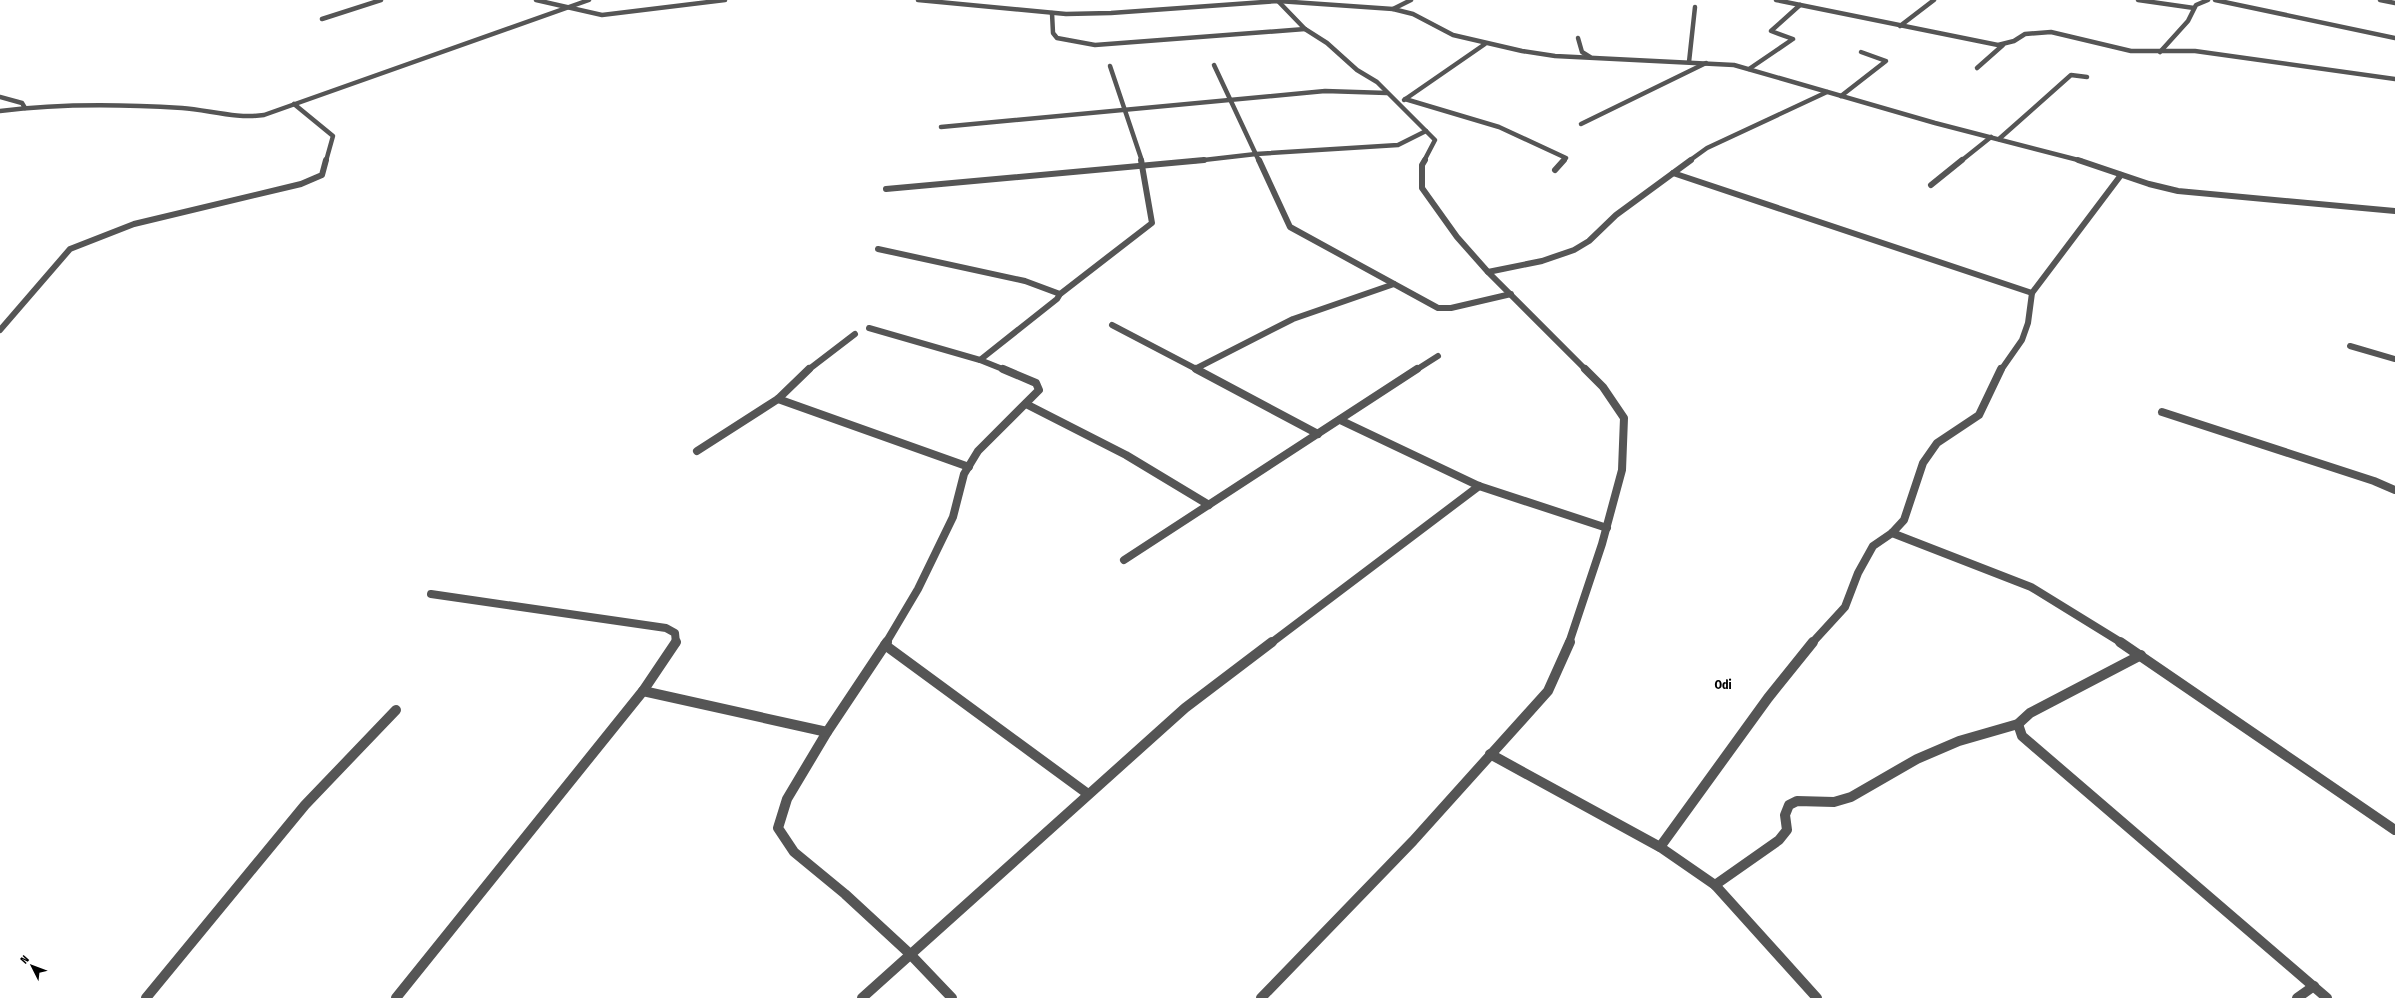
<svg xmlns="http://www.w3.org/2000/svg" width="2395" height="998" font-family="'Fira Sans Condensed',sans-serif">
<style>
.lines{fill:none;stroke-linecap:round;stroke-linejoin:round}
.minor-far3{stroke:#555;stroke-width:4.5}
.minor-far2{stroke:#555;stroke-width:6}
.minor-far1{stroke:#555;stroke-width:8}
.minor{stroke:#555;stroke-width:10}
.labels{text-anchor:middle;stroke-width:4;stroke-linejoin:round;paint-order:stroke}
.quarter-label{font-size:12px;font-weight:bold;fill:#000;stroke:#fff}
</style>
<rect width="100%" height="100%" fill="#fff"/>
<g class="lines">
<!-- minor-far3 -->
<g class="minor-far3">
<polyline points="536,0 602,15 725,0"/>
<polyline points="918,0 1066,14 1111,13 1278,1 1393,9 1413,14 1453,35 1522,51 1555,56 1734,65 1935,123 2082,161"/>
<polyline points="1277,0 1305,29 1327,43 1357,70 1377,82 1435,140 1424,161"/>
<polyline points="1776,0 1998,45 2014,41 2025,34 2051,32 2131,51 2195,51 2395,79"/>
<polyline points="2138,0 2194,8"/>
<polyline points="2215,0 2395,38"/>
<polyline points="2380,0 2395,3"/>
<polyline points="1393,9 1411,0"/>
<polyline points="1052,13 1053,33 1057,38 1095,45 1305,29"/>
<polyline points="322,19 381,0"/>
<polyline points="1900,26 1934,0"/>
<polyline points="1578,38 1582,52 1590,57"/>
<polyline points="2160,52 2188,21 2196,5 2208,0"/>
<polyline points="1689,62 1695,7"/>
<polyline points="1214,65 1259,161"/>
<polyline points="1110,66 1142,161"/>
<polyline points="1977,68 2003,45"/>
<polyline points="1749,69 1793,39 1771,31 1800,5"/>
<polyline points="1841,96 1886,61 1861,52"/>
<polyline points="0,97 22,103 25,108"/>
<polyline points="1405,99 1499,127 1566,158 1563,161"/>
<polyline points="1404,100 1485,44"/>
<polyline points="294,104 333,136 326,161"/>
<path d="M0,111C61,103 121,104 182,108C209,110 236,119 264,115L589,0"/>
<polyline points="1581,124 1706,63"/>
<polyline points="941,127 1325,91 1387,93"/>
<polyline points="1999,139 2071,75 2087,77"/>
<polyline points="1195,161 1256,154 1398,145 1426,131"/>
<polyline points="1689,161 1707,148 1827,92"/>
<polyline points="1961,161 1991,137"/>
</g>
<!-- minor-far2 -->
<g class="minor-far2">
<polyline points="1259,160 1290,227 1438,308 1451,308 1511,294"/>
<polyline points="1425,160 1422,165 1422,188 1457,237 1488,272 1586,370"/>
<polyline points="2078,160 2149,184 2178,191 2395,211"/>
<polyline points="1555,170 1564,160"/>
<polyline points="1673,173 2032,293"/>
<polyline points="1931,185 1962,160"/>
<polyline points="886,189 1204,160"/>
<polyline points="878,249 1025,281 1060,294"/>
<polyline points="1488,272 1542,261 1574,250 1589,241 1616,215 1691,160"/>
<polyline points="1112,325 1198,370"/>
<polyline points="869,328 980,360"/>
<polyline points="0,330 70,249 134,224 301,184 322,175 326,160"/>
<polyline points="2350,346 2395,359"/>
<polyline points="1195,369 1293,319 1394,284"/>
<polyline points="808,370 855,334"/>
<polyline points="1005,370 980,360 1057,299 1060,294 1152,223 1141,160"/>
<polyline points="1416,370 1438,356"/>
<polyline points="2001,370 2022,340 2028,323 2032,293 2121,175"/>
</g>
<!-- minor-far1 -->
<g class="minor-far1">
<polyline points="1196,369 1318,434"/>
<polyline points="778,399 969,467"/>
<polyline points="1026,404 1126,455 1209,505"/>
<polyline points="2162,412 2374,481 2395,490"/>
<polyline points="1340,420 1479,486 1607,528"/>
<polyline points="697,451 778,399 809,369"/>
<polyline points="1892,533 2031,587 2122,643"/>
<polyline points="1124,560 1417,369"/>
<polyline points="431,594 666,628 675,633 676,643"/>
<polyline points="886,643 918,589 953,517 964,474 978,451 1039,390 1036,383 1003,369"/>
<polyline points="1271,643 1479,486"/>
<polyline points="1569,643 1602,544 1622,470 1624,418 1603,387 1585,369"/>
<polyline points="1812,643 1845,607 1858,573 1873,546 1892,533 1904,520 1923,463 1937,443 1979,415 2001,369"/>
</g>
<!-- minor -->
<g class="minor">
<polyline points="887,642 827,732 787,799 778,828 794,852 845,894 910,954 952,998"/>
<polyline points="2120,642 2395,830"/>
<polyline points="885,645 1088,794"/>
<polyline points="643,691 827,732"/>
<polyline points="2018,724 2022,736 2327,998"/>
<polyline points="1490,754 1660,847 1715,885 1817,998"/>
<polyline points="1660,847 1768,698 1813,642"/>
<polyline points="1715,885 1779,840 1787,830 1785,815 1789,805 1797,801 1834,802 1851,797 1917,759 1959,741 2018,724 2030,713 2141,655"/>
<polyline points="146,998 305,805 396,710"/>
<polyline points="396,998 643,691 676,642"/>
<polyline points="862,998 1185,708 1272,642"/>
<polyline points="1261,998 1413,841 1548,691 1570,642"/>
<polyline points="2297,998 2314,986"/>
</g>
</g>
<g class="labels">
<!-- quarter labels -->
<g class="quarter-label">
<text x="1723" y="689">Odi</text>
</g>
</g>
<!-- north arrow -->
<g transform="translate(32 966) rotate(312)" stroke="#ffffff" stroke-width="3" paint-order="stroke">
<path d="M0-3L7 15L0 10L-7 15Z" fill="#000000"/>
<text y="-6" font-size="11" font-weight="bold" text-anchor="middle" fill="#000000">N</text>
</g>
</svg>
